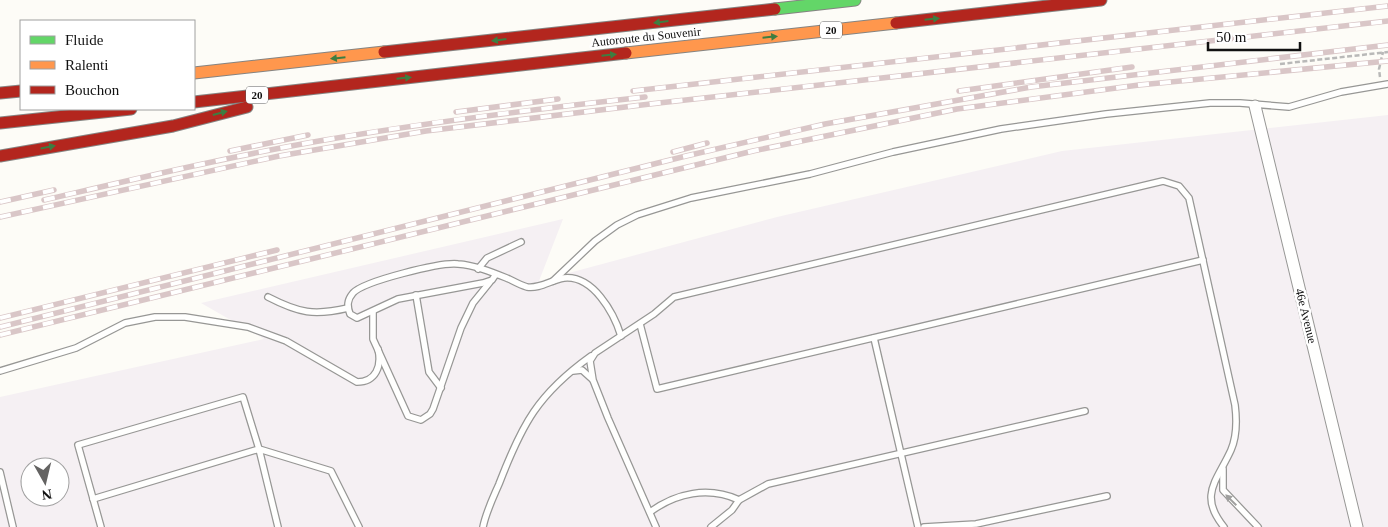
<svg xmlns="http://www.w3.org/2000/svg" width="1388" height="527" font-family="'Times New Roman',serif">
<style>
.industrial{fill:#f5f0f3;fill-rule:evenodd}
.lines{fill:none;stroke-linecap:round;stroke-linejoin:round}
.lane-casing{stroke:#979795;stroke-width:8}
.street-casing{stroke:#979795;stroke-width:13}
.fast-casing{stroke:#858482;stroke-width:13}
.slow-casing{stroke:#858482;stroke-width:13}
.jam-casing{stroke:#858482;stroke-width:13}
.path{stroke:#b9b9b8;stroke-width:2.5;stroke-dasharray:5 2.5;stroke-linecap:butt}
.lane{stroke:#fffffe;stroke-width:5.5}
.street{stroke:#fffffe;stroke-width:11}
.fast{stroke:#63d668;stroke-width:11}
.slow{stroke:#ff974d;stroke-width:11}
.jam{stroke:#b3261e;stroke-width:11}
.rail-casing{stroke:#d9c6c7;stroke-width:5.5}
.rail{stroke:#fff;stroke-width:4;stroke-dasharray:11;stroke-linecap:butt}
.oneway{fill:#3e7d41}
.oneway2{fill:#a0a09f}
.labels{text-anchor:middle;stroke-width:5;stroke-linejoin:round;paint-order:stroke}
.shield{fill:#fff;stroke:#585858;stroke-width:1}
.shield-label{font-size:11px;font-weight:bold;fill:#111}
.street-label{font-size:12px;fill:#111;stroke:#fff}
</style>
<rect width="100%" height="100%" fill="#fdfcf7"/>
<!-- industrial -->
<path class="industrial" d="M1388,115V527H0V397L264,339L201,303L563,219L539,281L777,217L1062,151ZM30,467H60V497H30Z"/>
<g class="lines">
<!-- lane casing -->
<g class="lane-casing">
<g id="lane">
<polyline points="478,269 487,258 521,242"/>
<path d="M496,274L492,280L483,283L398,299L357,318L350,314C347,306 347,300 353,293C364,281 441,262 458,264C475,265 494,273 509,279C515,282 520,285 527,287C540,289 551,280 564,278C593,275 614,313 621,336"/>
<polyline points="553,281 595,241 617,225 637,215 691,198 810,174 893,152 1001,129 1106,114 1210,103 1240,103 1289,107 1341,92 1388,84"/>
<polyline points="416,295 429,372 441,388"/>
<path d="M268,297C299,313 314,316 348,308"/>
<polyline points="373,312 373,339 408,416 421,420 430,414 433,409 461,328 473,303 490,282"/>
<polyline points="640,324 657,389 1203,260"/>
<polyline points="874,338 918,527"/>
<path d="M0,371L76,348L125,323L155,317H185L248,327L286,341L357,382C376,382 382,366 378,349"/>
<polyline points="573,371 582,370 592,379"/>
<polyline points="1223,469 1223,490 1258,527"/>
<polyline points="0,472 13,527"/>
<polyline points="93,499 259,449 278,527"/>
<path d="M650,512C676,493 708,486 739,500L768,484L1085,411"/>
<polyline points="101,527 78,445 243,397 259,449 331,471 359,527"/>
<path d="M483,527C486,512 493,498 499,484C522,424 538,394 591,356"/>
<path d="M656,527L608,418L593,380L590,361L595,353L654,314L674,297L1163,181L1179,186L1189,198L1235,405C1237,421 1237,436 1231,450C1217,481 1198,495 1224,527"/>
<polyline points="711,527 732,510 739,500"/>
<polyline points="924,527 976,524 1107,496"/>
</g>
</g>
<!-- street casing -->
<g class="street-casing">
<polyline id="street" points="1255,106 1357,527"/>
</g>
<!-- fast casing -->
<g class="fast-casing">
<polyline id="fast" points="775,9 855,0"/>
</g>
<!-- slow casing -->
<g class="slow-casing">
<g id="slow">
<polyline points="626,53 896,23"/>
<polyline points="194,73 384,52"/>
</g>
</g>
<!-- jam casing -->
<g class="jam-casing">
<g id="jam">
<polyline points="896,23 1101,0"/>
<polyline points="384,52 775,9"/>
<polyline points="0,93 21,91"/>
<polyline points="194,102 626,53"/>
<polyline points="0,123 131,109"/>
<polyline points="0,156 173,126 247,107"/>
</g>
</g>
<!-- path -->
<g class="path">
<polyline points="1280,64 1388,52"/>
<polyline points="1380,77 1379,69 1383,52"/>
</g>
<!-- lane -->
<use href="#lane" class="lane"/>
<!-- street -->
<use href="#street" class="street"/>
<!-- fast -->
<use href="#fast" class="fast"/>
<!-- slow -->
<use href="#slow" class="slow"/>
<!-- jam -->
<use href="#jam" class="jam"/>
<!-- rail casing -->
<g class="rail-casing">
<g id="rail">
<polyline points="633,91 1388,6"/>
<polyline points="959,91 1132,67"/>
<polyline points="456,112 558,99"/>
<polyline points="230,151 308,135"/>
<polyline points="673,152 707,143"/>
<path d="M44,200C135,179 227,157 319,141C427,122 536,109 645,97"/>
<polyline points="0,202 54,190"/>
<polyline points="0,217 279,156 426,131 650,104 1388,21"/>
<polyline points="0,318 277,250"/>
<polyline points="0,327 686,156 825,124 1031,87 1388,45"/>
<polyline points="0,335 753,151 957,109 1139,85 1388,61"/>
</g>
</g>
<!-- rail -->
<use href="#rail" class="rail"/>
</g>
<!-- one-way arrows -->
<defs><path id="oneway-solid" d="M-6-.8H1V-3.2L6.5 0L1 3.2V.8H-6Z" transform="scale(1.25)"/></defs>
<g class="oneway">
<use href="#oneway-solid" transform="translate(932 19) rotate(-6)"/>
<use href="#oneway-solid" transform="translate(661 22) rotate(173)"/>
<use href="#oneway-solid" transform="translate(770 37) rotate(-6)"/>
<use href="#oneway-solid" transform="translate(499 40) rotate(173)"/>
<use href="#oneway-solid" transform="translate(609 55) rotate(-6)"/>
<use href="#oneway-solid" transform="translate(338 58) rotate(174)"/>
<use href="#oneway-solid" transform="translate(404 78) rotate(-6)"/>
<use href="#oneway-solid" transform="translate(220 113) rotate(-15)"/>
<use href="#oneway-solid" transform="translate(48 147) rotate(-11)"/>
</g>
<use class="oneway2" href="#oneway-solid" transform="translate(1231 500) rotate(-135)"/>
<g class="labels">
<!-- shield labels -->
<g class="shield">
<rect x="820" y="21.5" width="22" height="17" rx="4"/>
<rect x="246" y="86.5" width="22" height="17" rx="4"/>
</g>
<g class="shield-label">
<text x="831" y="34">20</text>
<text x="257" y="99">20</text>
</g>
<!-- street labels -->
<g class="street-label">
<text transform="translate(646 37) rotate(-6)" y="4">Autoroute du Souvenir</text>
<text transform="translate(1306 316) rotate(76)" y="4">46e Avenue</text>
</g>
</g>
<!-- legend -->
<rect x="20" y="20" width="175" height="90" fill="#ffffff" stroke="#a0a0a0"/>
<rect x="30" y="36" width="25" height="8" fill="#63d668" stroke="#a0a0a0"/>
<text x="65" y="45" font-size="15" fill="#111111">Fluide</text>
<rect x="30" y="61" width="25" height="8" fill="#ff974d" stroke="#a0a0a0"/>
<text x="65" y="70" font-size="15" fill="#111111">Ralenti</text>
<rect x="30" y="86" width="25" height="8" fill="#b3261e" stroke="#a0a0a0"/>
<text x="65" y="95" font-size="15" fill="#111111">Bouchon</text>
<!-- north arrow -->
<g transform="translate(45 482) rotate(172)"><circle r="24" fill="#ffffff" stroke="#a0a0a0"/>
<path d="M0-4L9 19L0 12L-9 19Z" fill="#646362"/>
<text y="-8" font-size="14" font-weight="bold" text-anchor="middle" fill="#111111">N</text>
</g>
<!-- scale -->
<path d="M1208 42v8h92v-8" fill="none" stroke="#111111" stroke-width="2.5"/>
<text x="1216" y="42" font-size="15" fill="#111111" stroke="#ffffff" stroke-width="4" paint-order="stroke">50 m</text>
</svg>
